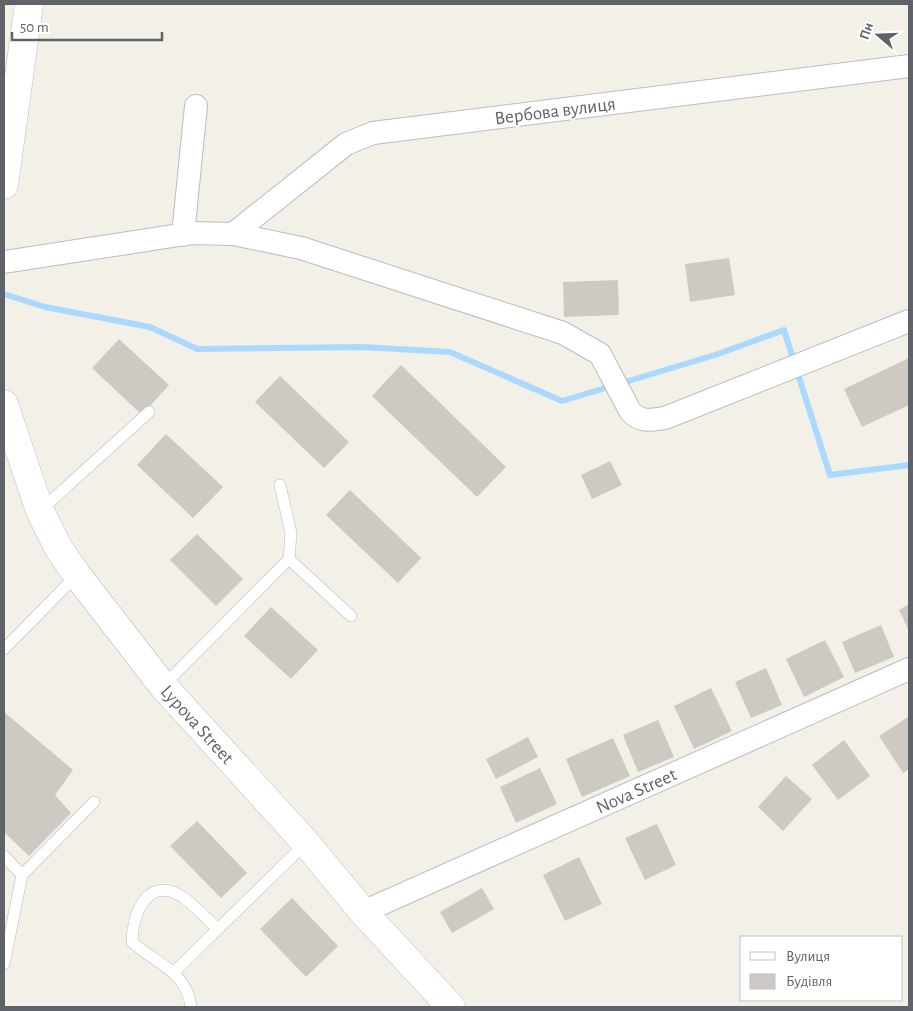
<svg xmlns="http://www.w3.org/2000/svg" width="913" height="1011" font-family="'Alegreya Sans',sans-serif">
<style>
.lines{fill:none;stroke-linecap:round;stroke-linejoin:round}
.stream{stroke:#aad8ff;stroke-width:6}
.building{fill:#cdcac4}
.service-casing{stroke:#b9bdc1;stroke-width:12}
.minor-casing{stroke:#b9bdc1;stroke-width:24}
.tertiary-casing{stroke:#b9bdc1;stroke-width:29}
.service{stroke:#fff;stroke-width:11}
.minor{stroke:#fff;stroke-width:22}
.tertiary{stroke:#fff;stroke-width:28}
.labels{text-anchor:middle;stroke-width:4;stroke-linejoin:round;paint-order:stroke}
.street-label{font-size:19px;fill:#5e6369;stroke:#fff}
</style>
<rect width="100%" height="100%" fill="#f2f0e7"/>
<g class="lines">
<!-- stream -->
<polyline class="stream" points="7,295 45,307 150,327 197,349 362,347 450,352 562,401 715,355 784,330 830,475 909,465"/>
</g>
<!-- building -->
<g class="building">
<polygon points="729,258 735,295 690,302 685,264"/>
<polygon points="618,280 619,315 564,317 563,282"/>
<polygon points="119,339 169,385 142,415 92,368"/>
<polygon points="909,358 909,405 862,427 844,389"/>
<polygon points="401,365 506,467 477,497 372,396"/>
<polygon points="280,376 349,442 324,468 255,402"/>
<polygon points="166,434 223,487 193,518 137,465"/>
<polygon points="610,461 622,485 592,499 581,475"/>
<polygon points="350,490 421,558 398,583 326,515"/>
<polygon points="197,534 243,579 216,606 170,560"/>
<polygon points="909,604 909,631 899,610"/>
<polygon points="271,607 318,650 291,679 244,636"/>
<polygon points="881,625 894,657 855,673 842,642"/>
<polygon points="825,640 844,677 804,697 786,659"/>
<polygon points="766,668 782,705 751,718 735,682"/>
<polygon points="711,688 732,731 694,749 674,706"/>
<polygon points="4,712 73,770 55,795 71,813 29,856 4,832"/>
<polygon points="908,717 909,769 903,773 879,736"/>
<polygon points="658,720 674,757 638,772 623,735"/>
<polygon points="528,737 538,757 496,779 486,759"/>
<polygon points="613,738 630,776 582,797 566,759"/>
<polygon points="844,740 870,776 838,800 812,765"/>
<polygon points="540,768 557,804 516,823 500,787"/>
<polygon points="786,776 812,799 783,831 758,807"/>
<polygon points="197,821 247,873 221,898 170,846"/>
<polygon points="657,824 676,865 645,880 625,838"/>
<polygon points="579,857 602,904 565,921 543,875"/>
<polygon points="482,888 494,909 452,933 440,912"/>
<polygon points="292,898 338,946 306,977 260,929"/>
</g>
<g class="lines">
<!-- service casing -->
<g class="service-casing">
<g id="service">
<polyline points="280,485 291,533 289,559"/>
<polyline points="41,510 149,412"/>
<polyline points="4,649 77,575"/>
<polyline points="163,686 289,559 351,616"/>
<polyline points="4,856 22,875 94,802"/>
<polyline points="4,964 22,875"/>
<polyline points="174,972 306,843"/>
<path d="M191,1007C187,971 156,964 132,942C132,913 149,873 184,898C196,907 207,919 218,929"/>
</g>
</g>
<!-- minor casing -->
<g class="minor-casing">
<g id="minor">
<polyline points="233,234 346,144 373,133 909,66"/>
<polyline points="183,235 196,106"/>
<path d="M4,262L192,233L233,234L301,248L563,333L600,354L630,411C641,423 650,420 665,418L909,321"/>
<polyline points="363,912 909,669"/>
</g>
</g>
<!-- tertiary casing -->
<g class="tertiary-casing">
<g id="tertiary">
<polyline points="4,185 29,4"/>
<polyline points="4,404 40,511 59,549 77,575 163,686 306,843 363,912 451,1007"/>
</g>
</g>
<!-- service -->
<use href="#service" class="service"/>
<!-- minor -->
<use href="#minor" class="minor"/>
<!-- tertiary -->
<use href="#tertiary" class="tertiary"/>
</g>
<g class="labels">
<!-- street labels -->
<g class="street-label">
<text transform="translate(555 110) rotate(-7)" y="7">Вербова вулиця</text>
<text transform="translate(198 724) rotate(48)" y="7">Lypova Street</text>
<text transform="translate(636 790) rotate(-24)" y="7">Nova Street</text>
</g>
</g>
<!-- border -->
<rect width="913" height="1011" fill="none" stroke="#5e6369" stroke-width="10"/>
<!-- legend -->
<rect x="740" y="936" width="162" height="65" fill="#ffffff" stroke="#bfc1c3"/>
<rect x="750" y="952" width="25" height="8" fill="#ffffff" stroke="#bfc1c3"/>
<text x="786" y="961" font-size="15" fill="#5e6369">Вулиця</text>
<rect x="750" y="974" width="25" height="15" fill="#cdcac4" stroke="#bfc1c3"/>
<text x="786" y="986" font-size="15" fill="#5e6369">Будівля</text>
<!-- north arrow -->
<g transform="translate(878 35) rotate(289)" stroke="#ffffff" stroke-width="4" paint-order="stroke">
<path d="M0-4L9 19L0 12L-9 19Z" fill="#5e6369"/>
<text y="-8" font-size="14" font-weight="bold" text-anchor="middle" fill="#5e6369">Пн</text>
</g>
<!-- scale -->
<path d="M12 32v8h150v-8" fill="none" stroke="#5e6369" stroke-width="2.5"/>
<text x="20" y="32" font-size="15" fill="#5e6369" stroke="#ffffff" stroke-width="4" paint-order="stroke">50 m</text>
</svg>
